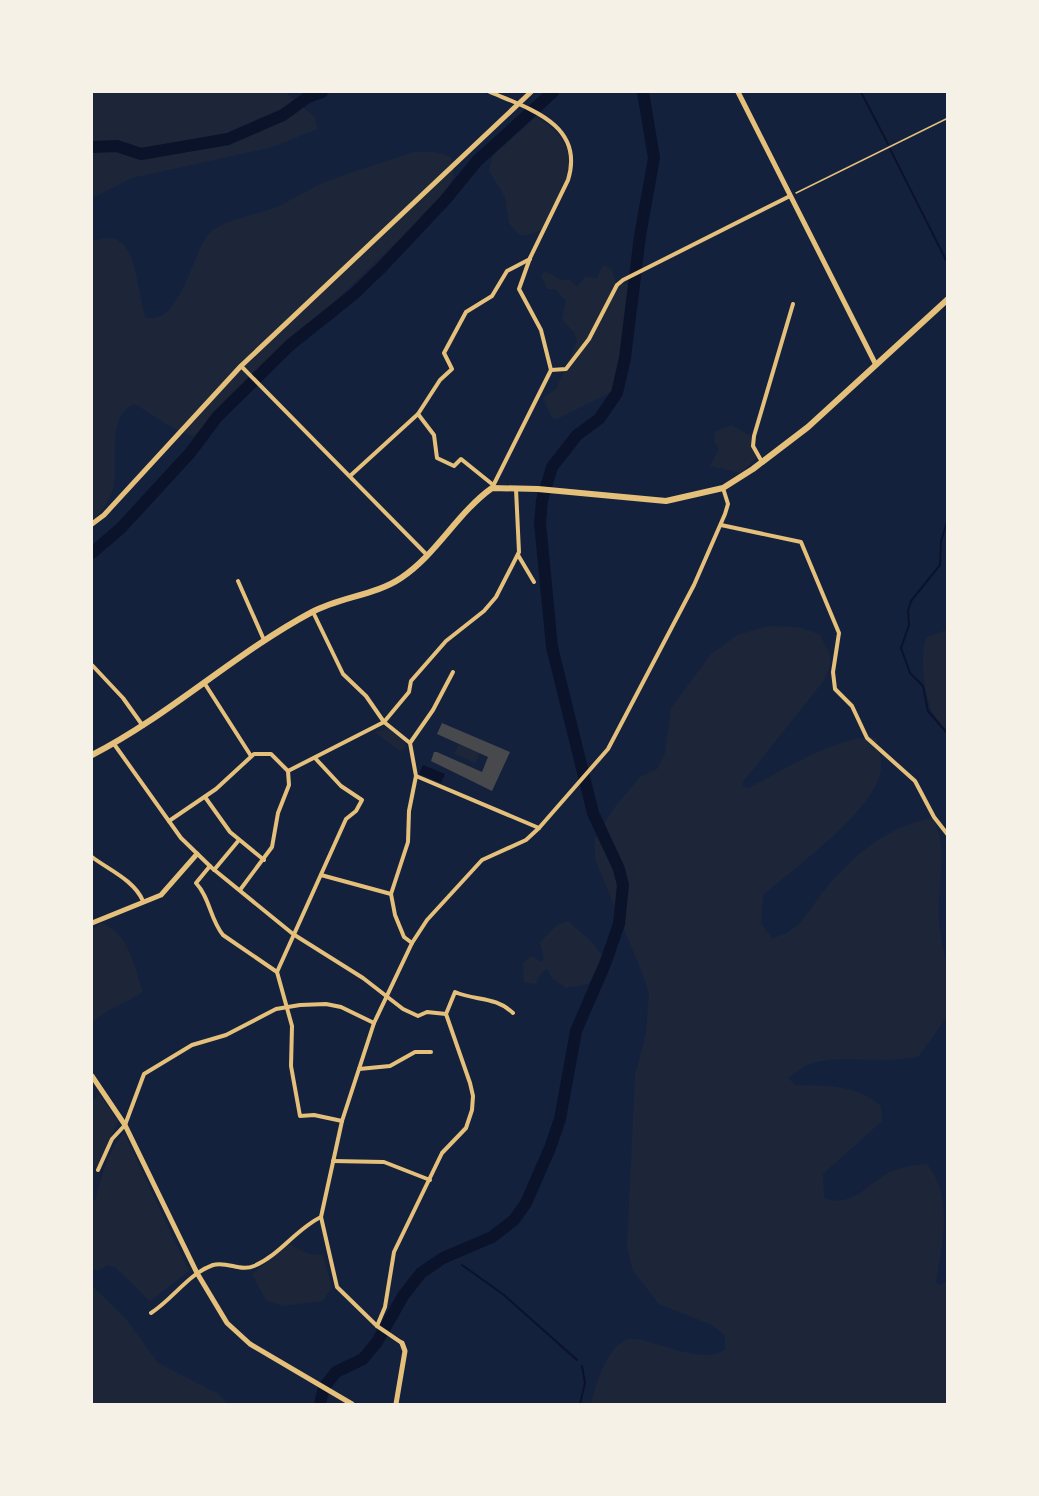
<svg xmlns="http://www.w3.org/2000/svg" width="1039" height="1496" font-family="Manrope,sans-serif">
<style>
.green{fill:#1d2539}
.water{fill:#0b132b}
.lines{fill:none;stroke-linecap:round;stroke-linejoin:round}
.stream{stroke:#0b132b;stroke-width:2}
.river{stroke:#0b132b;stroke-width:12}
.building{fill:#48494c}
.path{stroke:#e5c07b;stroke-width:1.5}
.minor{stroke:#e5c07b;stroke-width:4}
.tertiary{stroke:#e5c07b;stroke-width:5}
.secondary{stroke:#e5c07b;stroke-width:5}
.primary{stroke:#e5c07b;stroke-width:6}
</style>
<rect width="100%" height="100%" fill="#14213d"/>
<!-- green -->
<g class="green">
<polygon points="92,92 285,92 315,117 317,129 273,147 132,178 92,198"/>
<path d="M536,117C555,127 571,145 570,169C570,179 548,217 543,229L529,235H519L509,223L505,197L489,171L493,155Z"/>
<path d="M414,152H436L451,157C461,176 446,189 435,205L201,431L193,436C172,431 153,414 134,404C107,417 117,458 114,482C113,497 102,512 92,522V241C97,240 104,238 110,238C138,239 137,297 146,318C185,324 192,243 214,229C232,218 254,215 274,208C291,201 306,190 323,183C353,171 384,162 414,152Z"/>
<polygon points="603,265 612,269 616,283 629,284 625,350 617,389 557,419 552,418 543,398 556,389 577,341 574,332 562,320 566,301 555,289 547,289 541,276 545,271 561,280 569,279 577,287 585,277 597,278"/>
<polygon points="731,425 751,436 752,447 758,456 741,473 710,466 719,449 714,441 715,432"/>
<path d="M768,626L798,627L819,634C833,658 835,659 822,683L743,782L742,787L748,788C781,772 841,733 876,738C879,750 883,763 880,775C868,815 796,867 763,895L761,923L772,938C800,933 810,907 827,887C856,853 888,826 933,818C950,852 936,887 939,922C941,945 955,993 947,1014C940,1028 928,1043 919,1056C883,1066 842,1052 807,1065C801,1068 794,1074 788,1078L796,1085C828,1086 856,1084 881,1106L882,1121L823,1174L824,1198C853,1210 870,1179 895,1170C905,1166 916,1165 927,1164C954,1198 942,1243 936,1282L940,1285L948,1280L947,1404H591C595,1387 608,1342 630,1339C639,1337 676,1351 689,1353C704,1355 711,1357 725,1350V1336L712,1325L659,1304L633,1271L627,1247L635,1075L646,1033L649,994L643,975L595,859V839L614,808L640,777L657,769L665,753L671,708L711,654L737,635Z"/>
<path d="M943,631H948L947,733C943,726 937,720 933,713C924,697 919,652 927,637Z"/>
<polygon points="389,729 403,739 406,748 400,751 374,732"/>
<polygon points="459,744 480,753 475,763 454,754"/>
<polygon points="568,921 593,943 604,959 588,984 566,988 552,978 547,969 541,973 536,984 524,982 523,963 531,956 542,962 544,958 540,942 557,925"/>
<path d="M102,923C130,935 134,966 143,992C124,1004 108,1008 92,1023V930Z"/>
<polygon points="99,1094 118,1121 97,1168 92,1162 92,1102"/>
<path d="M124,1133L189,1271L150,1301L115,1267L108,1265L97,1271L92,1268V1202L95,1200C102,1177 107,1151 124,1133Z"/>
<polygon points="289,1244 309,1254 323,1255 332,1287 323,1301 282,1306 266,1300 252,1274"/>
<polygon points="92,1286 126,1319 158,1363 219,1394 227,1404 92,1404"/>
</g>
<!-- water -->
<polygon class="water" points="423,765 445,774 441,783 419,774"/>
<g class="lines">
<!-- stream -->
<g class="stream">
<polyline points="861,92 888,144"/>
<polyline points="890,149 948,264"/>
<polyline points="948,519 941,541 940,565 911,601 908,611 909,625 901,648 910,673 923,686 928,711 948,734"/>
<polyline points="457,1251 459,1255"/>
<polyline points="462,1265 504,1295 577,1360"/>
<polyline points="580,1404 585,1383 582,1366"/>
</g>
<!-- river -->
<g class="river">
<polyline points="92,147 117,146 141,154 228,139 283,115 308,97 322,92"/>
<polyline points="92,553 121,528 190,453 217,417 290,345 354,294 382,267 446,199 477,161 553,92"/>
<polyline points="320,1404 324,1387 336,1372 363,1359 377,1342 403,1296 421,1273 443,1258 492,1237 514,1220 526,1203 550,1148 560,1119 576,1031 605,964 619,924 623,885 619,869 593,813 552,647 540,523 542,500 552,467 577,435 599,419 617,393 625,358 640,236 654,158 643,92"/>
</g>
</g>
<!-- building -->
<polygon class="building" points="442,723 510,752 492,791 431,761 434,752 437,752 482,772 488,757 437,734"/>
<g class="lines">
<!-- path -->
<polyline class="path" points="796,193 948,118"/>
<!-- minor -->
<g class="minor">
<path d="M490,92C530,109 585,125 568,180L530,258L519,289L541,330L551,370"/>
<polyline points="241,366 427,555"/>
<polyline points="418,414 434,435 437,458 454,466 461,459 492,484"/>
<polyline points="762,462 753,446 754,436 793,304"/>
<polyline points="350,476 418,414 440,380 452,369 444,353 466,312 492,296 507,271 530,259"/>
<polyline points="492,488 551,370 566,369 589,339 617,285 623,280 790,196"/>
<polyline points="721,525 801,542 839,633 833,672 835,689 852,706 867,738 915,781 934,817 948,835"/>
<polyline points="518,555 534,582"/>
<polyline points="238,581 264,640"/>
<polyline points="313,612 343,674 366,696 384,722 410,743 416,776 409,811 408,842 391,894 395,915 404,937 412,943"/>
<polyline points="92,665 123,698 143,726"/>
<polyline points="205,684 251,756"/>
<polyline points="410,743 433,710 453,672"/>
<polyline points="114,744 181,838 212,868 293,934 363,978 403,1009 418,1016 427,1012 446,1014"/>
<polyline points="315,758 341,786 362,800 356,811 346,819 277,972 292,1026 291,1066 300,1116 314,1115 342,1121"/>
<polyline points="288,771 384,722 409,692 411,681 446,641 484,611 496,597 519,552 516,489"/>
<polyline points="416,776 539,828"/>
<polyline points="205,797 230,832 264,860"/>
<polyline points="169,821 216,789 254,754 271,754 288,771 289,785 278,813 272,847 240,890"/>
<path d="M92,857C109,870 134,880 143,901"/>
<path d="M210,866L196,883C210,898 210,919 223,935L277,972"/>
<polyline points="214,870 239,840"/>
<polyline points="321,875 391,894"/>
<polyline points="359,1069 390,1066 415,1052 431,1052"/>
<polyline points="333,1161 384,1162 430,1180"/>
<polyline points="98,1170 112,1139 125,1125 144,1074 192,1045 226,1035 276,1009 300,1005 326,1004 341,1007 374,1023"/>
<path d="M151,1313C173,1299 188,1274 213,1265C227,1261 241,1272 254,1266C280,1255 296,1229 321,1217"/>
<path d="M377,1326L385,1307L394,1252L442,1153L466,1128L472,1110L473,1096L470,1083L446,1014L455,992C476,1001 495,996 513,1013"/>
<polyline points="402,1343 377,1326 337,1287 321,1217 342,1121 374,1023 412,943 427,920 482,860 526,840 539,828 608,749 694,585 725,514 728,504 723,488"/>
</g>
<!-- tertiary -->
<g class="tertiary">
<polyline points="738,92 875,363"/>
<polyline points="92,524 104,515 241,366 531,92"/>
<polyline points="92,923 161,895 197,854"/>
<polyline points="396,1404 405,1351 402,1343"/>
</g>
<!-- secondary -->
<polyline class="secondary" points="92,1076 125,1125 197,1273 227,1323 250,1344 352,1404"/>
<!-- primary -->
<path class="primary" d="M92,755C170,715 235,653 312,612C340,597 376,595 401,578C437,554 457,513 492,488L538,489L666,501L723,488L753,469L808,427L948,299"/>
</g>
<!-- border -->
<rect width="1039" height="1496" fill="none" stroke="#f6f1e7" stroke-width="186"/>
</svg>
